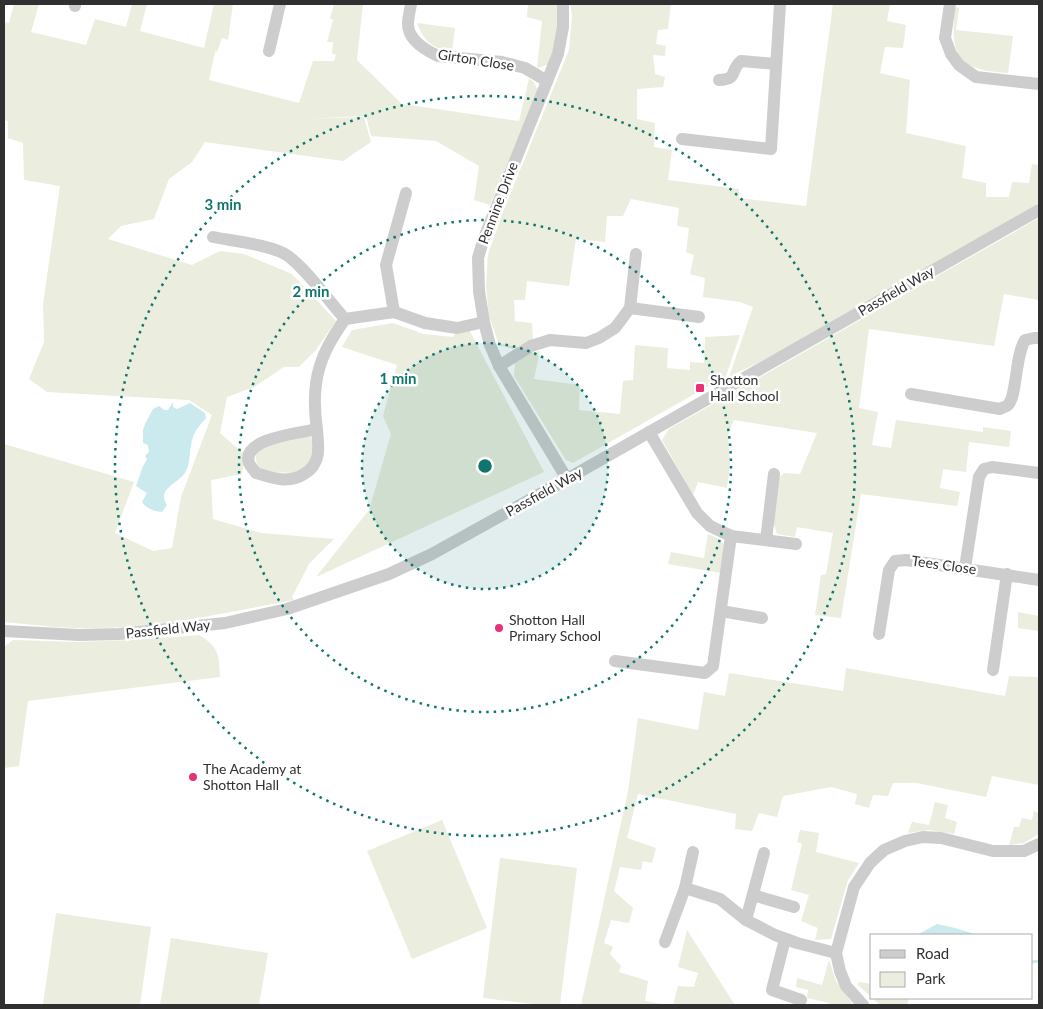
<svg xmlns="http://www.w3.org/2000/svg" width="1043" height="1009" font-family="Lato,sans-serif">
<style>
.green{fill:#ebedde}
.water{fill:#caeaed}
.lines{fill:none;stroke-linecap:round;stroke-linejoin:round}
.stream{stroke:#caeaed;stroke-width:3}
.minor{stroke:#cdcdcd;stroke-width:12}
.ring{fill:none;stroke:#0f766e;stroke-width:2.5;stroke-dasharray:2.5 5}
.poi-dot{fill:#e73278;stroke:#fff;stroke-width:2}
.labels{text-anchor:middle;stroke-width:5;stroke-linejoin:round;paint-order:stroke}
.street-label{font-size:14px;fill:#303030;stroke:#fff}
.poi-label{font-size:14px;fill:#303030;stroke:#fff;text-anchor:start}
.centre{fill:#0f766e;stroke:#fff;stroke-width:2.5}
.ring-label{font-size:15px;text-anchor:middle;font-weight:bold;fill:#0f766e;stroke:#fff;stroke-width:5;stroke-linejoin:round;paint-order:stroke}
</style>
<rect width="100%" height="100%" fill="#fff"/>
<!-- green -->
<g class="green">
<path d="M14,4H39L31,32L86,45L95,19L126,27L132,4H147L140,31L204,48L214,4H233L228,40L222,38L217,52H215L209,80L299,103L313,61H334L336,55L332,53L333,42H327L333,20L330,18L334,4H363L357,60L402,104L519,121L529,79L533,81L538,90L490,205L474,200L479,166L436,141L371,136L366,116L303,119L364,117L371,142L343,161L205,142L192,162L169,179L154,219L121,226L108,239L192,265L220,251L244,254L292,274L336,321L315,351L299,367H284L254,387L227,397L220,433L245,455L242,474L211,480L213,519L261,533L334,539L309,564L292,597L294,600C228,612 162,628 95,628C65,629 34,625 4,622V444L134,482L115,533L153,551L172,548L181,497L212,415L189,400L47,392L29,379L44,342L43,304L60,186L24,180L23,143L8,138V121L4,120V22L9,23Z"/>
<polygon points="528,4 558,4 560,27 550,64 537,68 542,21 527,17"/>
<polygon points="570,4 671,4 668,29 658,30 656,44 666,46 665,56 653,55 655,74 665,77 663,87 637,89 637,119 655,123 654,147 672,150 668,180 739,189 739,198 806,206 833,4 890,4 887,21 906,25 903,48 885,47 880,73 910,80 906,133 966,146 962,178 986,183 986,197 1009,197 1012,182 1029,183 1032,164 1039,165 1039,203 792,346 729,377 753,307 740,302 703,297 705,278 690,274 694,255 686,252 689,228 677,226 679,208 631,199 623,216 607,216 605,242 576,239 569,286 527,281 525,300 514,300 515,321 532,323 533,340 513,349 499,345 489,316 486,286 488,254 503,212 569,50 572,15"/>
<path d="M955,7L959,8L956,30L1013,36L1008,73C957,70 950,56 955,7Z"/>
<path d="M417,23L455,28L452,51C432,49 424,41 417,23Z"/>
<polygon points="1039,218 1039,300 1004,294 994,346 869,329 859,408 878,412 872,445 891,448 896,420 983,432 983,427 1011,431 1009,447 969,442 966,472 943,469 940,488 960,492 957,506 861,494 841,618 815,615 821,575 826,574 833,533 797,527 795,537 777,534 773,522 779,478 784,473 800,474 817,433 734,420 728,435 730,464 727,488 698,482 693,495 662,440 669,429"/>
<polygon points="464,320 544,472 316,577 369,510 391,434 383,416 397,365 342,347 352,330 393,323 424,334 453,337"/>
<polygon points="740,335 726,376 573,463 566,460 514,376 515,362 528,353 540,351 534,379 580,385 579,410 620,414 623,381 633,380 635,345 668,348 667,368 690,370 690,362 704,363 705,337"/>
<path d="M310,436L313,443L311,461L297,473L266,472L259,468C255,461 255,456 258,448Z"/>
<polygon points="708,534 717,538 724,544 721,573 668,564 671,552 704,558"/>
<polygon points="1018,612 1039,616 1039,631 1018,628"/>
<path d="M199,635C219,647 219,655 220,677L28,701L19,766L4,768V647L13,640L76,642L135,640Z"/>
<polygon points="846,668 1005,696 1009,676 1039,677 1039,785 992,776 986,797 917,783 893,783 888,796 873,795 869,808 855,804 857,794 831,787 783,796 777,817 759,813 752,831 735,829 736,814 638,794 627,838 656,848 652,863 643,861 641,870 620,867 614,891 633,908 629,923 611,920 604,943 613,947 610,954 621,966 619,972 648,981 645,1001 667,1005 581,1005 628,791 638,718 698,730 704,692 725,696 729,673 843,691"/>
<polygon points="935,802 948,805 945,818 957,822 954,834 929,830 908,833 912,822 929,825"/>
<polygon points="1034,811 1039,813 1039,834 1024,843 1009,845 1014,827 1019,827 1022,818 1032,820"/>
<polygon points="442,820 487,928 412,959 367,851"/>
<polygon points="800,830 819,833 816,852 859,863 848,880 831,939 815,940 818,928 801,921 809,895 791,890 802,844 797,842"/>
<polygon points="500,858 577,868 560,1005 541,1005 483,998"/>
<polygon points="56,913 151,927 140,1005 43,1005"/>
<polygon points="687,930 735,1005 673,1005 678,986 694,987 698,973 678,967"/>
<polygon points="171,938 268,953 259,1005 160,1005"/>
<polygon points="829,960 836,981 853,1005 829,1005 829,1003 807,998 808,990 796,987 797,978 822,985"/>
<polygon points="859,982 872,984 872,998 909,998 907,1005 880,1005 858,985"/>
</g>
<!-- water -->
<g class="water">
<path d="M173,402V407L177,409L190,403L205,413L206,418C201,424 195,430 193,437C189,448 191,461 186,471C179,484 156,488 167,505L162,512C154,511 147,509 142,502L147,493L136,486L143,466L147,459L145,456L149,452L148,445L143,443V430L145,424L153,409L159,406L164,410H168Z"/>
<polygon points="937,924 955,928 978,935 917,935"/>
</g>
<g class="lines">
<!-- stream -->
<polyline class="stream" points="1032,962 1039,961"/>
<!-- minor -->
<g class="minor">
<path d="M411,4C410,10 408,18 408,24C408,40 425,50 438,56L502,62L525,68L547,81"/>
<polyline points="563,4 563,27 558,54 484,238 478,258 479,291 484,322 490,345 499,366 567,479"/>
<polyline points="950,4 945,38 951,54 959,65 976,77 1039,84"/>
<polyline points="75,6 75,4"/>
<polyline points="269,51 280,4"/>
<path d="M719,80C739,79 729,71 741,61L776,64"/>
<polyline points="682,139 771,149 780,4"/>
<polyline points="406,193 386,265 394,312 425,323 457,328 484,322"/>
<path d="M213,237C232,241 273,245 288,256C307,270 328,300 345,319L394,312"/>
<polyline points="630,308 699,317"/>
<polyline points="499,366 531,346 550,340 586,343 599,338 615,328 630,308 636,254"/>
<path d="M911,394L1000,409C1003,407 1006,407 1008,405C1017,396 1015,356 1025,340L1034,338H1039"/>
<path d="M317,429C301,433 241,438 249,463C250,466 254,470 256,473C272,478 289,484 304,474C321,464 319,448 317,430C315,416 314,399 316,384C319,359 331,339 345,319"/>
<polyline points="649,432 697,513 710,526 731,536 796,544"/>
<polyline points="766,540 774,474"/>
<polyline points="965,568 979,477 984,469 992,467 1039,473"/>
<polyline points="721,611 762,618"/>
<polyline points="4,631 79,635 119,634 225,623 287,609 389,574 432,554 567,479 1039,210"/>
<polyline points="879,634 889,570 895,561 906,560 1039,580"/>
<polyline points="615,661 705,673 713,666 731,536"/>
<polyline points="993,670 1007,574"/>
<polyline points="685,888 720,899 746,920 775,935 797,943 836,953"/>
<polyline points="753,895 794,907"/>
<polyline points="746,920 764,853"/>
<polyline points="785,939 772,990 801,1000"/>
<polyline points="665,942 685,888 693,852"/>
<polyline points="863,1005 846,986 840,971 836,953 854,887 870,863 884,850 905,841 923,837 941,838 993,851 1024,851 1039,844"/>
</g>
</g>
<!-- distance rings -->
<circle cx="485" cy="466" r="123" fill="#0f766e" fill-opacity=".12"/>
<g class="ring">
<circle cx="485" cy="466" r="123"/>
<circle cx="485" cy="466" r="246"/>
<circle cx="485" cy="466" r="370"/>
</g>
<!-- markers -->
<g class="poi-dot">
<rect x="695" y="383" width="10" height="10" rx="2.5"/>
<circle cx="499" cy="628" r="5"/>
<circle cx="193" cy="777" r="5"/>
</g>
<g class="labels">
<!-- street labels -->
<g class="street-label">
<text transform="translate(476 60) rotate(9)" y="5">Girton Close</text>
<text transform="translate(498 203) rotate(-69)" y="5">Pennine Drive</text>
<text transform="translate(896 291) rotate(-30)" y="5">Passfield Way</text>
<text transform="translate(544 492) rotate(-29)" y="5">Passfield Way</text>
<text transform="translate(944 565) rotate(8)" y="5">Tees Close</text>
<text transform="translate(168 629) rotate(-6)" y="5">Passfield Way</text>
</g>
<!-- poi labels -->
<g class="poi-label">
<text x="710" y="385">Shotton<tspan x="710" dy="16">Hall School</tspan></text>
<text x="509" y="625">Shotton Hall<tspan x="509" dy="16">Primary School</tspan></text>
<text x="203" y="774">The Academy at<tspan x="203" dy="16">Shotton Hall</tspan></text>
</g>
</g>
<circle cx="485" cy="466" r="8" class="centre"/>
<g class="ring-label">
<text x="223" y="210">3 min</text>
<text x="311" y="297">2 min</text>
<text x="398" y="384">1 min</text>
</g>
<!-- border -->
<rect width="1043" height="1009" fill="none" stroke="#303030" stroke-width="10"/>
<!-- legend -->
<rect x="870" y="934" width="162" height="65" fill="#ffffff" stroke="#acacac"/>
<rect x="880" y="950" width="25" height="8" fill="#cdcdcd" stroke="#acacac"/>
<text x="916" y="959" font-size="15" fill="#303030">Road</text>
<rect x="880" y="972" width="25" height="15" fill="#ebedde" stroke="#acacac"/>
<text x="916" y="984" font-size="15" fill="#303030">Park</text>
</svg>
